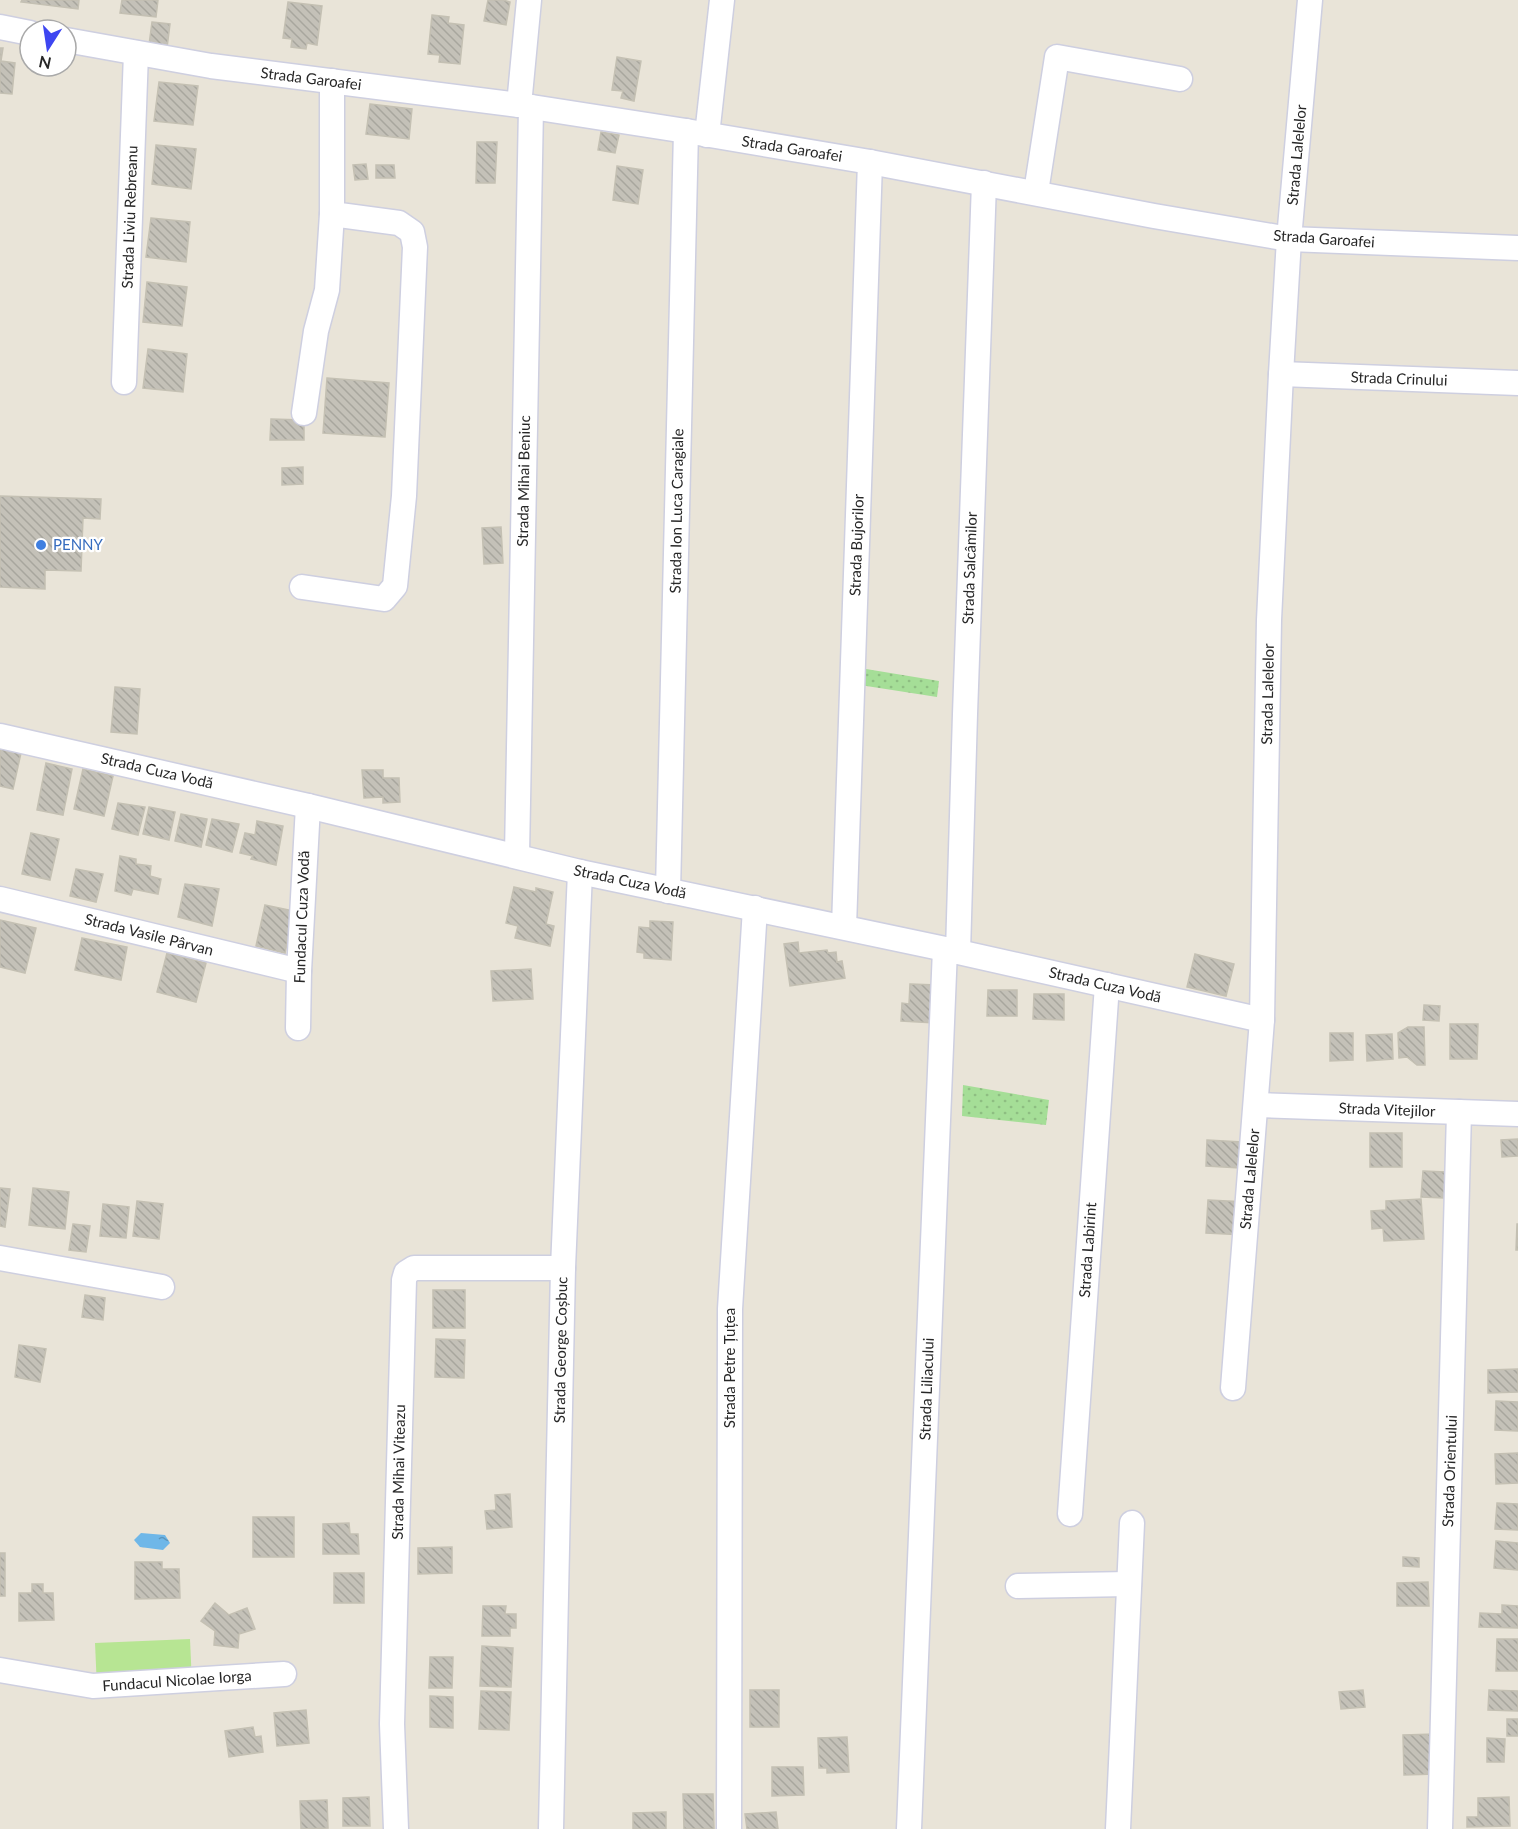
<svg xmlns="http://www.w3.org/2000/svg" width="1518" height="1829" font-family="Lato,sans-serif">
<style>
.park{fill:url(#park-dots)}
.pitch{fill:#b7e593}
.water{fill:url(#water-ripples)}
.building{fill:url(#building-back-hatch);stroke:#c4c0b3;stroke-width:1.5}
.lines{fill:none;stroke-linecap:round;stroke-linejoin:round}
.minor-casing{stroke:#cecfe0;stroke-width:27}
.minor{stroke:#fff;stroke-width:24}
.shop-dot{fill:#3f7fe0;stroke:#fff;stroke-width:2}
.labels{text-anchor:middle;stroke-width:4.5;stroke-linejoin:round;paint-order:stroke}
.street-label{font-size:15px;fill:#272727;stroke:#fff}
.shop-label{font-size:15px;fill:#366cbe;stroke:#fff;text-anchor:start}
</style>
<defs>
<pattern id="park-dots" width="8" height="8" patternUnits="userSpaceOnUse" patternTransform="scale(1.5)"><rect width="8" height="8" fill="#a5de97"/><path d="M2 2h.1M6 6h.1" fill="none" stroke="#8ebe82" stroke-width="1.8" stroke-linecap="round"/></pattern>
<pattern id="water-ripples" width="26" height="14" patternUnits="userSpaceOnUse" patternTransform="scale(1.5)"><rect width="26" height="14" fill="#6fb7e8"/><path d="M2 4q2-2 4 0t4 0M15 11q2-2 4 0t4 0" fill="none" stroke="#5b95bc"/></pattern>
<pattern id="building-back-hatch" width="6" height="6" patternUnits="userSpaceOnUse" patternTransform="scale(1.5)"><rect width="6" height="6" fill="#c4c1b8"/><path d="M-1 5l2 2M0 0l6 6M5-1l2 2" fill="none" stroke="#a8a69e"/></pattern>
</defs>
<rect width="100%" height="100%" fill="#e9e4d8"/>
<!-- park -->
<g class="park">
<polygon points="860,668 939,681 937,697 860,685"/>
<polygon points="963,1085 1049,1100 1046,1125 962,1116"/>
</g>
<!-- pitch -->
<polygon class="pitch" points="190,1639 192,1684 97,1688 95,1643"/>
<!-- water -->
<polygon class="water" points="141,1533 165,1535 170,1543 163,1550 140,1547 134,1540"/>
<!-- building -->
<g class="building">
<polygon points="22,0 79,0 78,9 21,2"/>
<polygon points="122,0 158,0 156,17 120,13"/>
<polygon points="488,0 503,0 510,2 506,25 484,21"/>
<polygon points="288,2 322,6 317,45 307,43 306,49 291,47 292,39 283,38"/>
<polygon points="432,15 449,17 448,23 464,25 460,64 439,62 440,55 428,54"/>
<polygon points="152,22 170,24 167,48 149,45"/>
<polygon points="0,48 3,48 1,61 15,63 12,94 0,93"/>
<polygon points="617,57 641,61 634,101 621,98 623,91 612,90"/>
<polygon points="159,82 198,86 193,125 154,121"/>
<polygon points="370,104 412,109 409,139 366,134"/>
<polygon points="601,132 619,135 615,153 598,150"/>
<polygon points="477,142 497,142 495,183 476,183"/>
<polygon points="156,145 196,149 191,189 152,184"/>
<polygon points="366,164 368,179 355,180 353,165"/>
<polygon points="376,165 394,165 395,178 376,178"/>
<polygon points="617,166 643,170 638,204 613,200"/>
<polygon points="151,218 190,222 186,262 146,257"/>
<polygon points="147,282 187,287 182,326 143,322"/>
<polygon points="148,349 187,354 183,392 143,388"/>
<polygon points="327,378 389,383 385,437 323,433"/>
<polygon points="271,419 304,420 304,440 270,440"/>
<polygon points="303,467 303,484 282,485 282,468"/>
<polygon points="0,496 101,499 100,519 83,518 81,571 45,570 45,589 0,587"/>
<polygon points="501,527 503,563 484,564 482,528"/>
<polygon points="115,687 140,689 137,734 111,732"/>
<polygon points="0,748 21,753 13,789 0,786"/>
<polygon points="46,763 72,769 63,815 37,810"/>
<polygon points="83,769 113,776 104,816 74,809"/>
<polygon points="362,770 383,770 383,778 399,778 400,802 383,803 383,797 364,798"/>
<polygon points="118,803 145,807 138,835 112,829"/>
<polygon points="149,807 175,812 169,840 143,834"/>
<polygon points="181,814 207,819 201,847 175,841"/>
<polygon points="212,819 239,824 232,852 206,845"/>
<polygon points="257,821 283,826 276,865 251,859 253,856 240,853 245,833 255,835"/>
<polygon points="31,833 59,839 50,880 22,874"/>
<polygon points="120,856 136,859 136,864 151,866 150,876 161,879 158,894 133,889 131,895 115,891"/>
<polygon points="76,869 103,874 96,902 70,896"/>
<polygon points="185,884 219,889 212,926 178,917"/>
<polygon points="514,887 536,892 536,888 553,892 546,924 554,926 550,946 515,938 518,926 506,923"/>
<polygon points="265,905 294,911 285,953 256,946"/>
<polygon points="0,920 36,928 25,973 0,967"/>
<polygon points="650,921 673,922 671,960 644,958 644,953 637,952 639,927 650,928"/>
<polygon points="82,938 127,947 121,980 75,970"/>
<polygon points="798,942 799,953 827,950 828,953 836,952 837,962 842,961 845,978 790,986 784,944"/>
<polygon points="167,953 206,963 196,1002 157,992"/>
<polygon points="1195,954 1234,964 1226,996 1187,987"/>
<polygon points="531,969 533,999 493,1001 491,971"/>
<polygon points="910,984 937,985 935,1023 901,1021 902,1003 909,1004"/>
<polygon points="988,990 1017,990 1017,1016 987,1016"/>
<polygon points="1034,994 1064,994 1064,1020 1033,1019"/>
<polygon points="1424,1005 1440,1006 1439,1021 1423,1020"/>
<polygon points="1450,1024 1478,1024 1477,1059 1450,1059"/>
<polygon points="1408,1027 1424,1027 1425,1065 1417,1065 1407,1057 1399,1058 1398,1033"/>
<polygon points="1330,1033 1353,1033 1353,1060 1330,1061"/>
<polygon points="1392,1034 1393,1059 1367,1061 1366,1035"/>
<rect x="1370" y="1133" width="32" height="34"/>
<polygon points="1518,1139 1518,1156 1502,1157 1501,1140"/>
<polygon points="1207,1140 1242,1142 1240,1168 1206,1166"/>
<polygon points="1423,1171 1446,1172 1444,1198 1421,1197"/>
<polygon points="0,1188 10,1189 5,1227 0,1226"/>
<polygon points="33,1188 69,1192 65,1229 29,1225"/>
<polygon points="1421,1199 1424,1239 1384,1241 1383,1228 1372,1229 1371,1211 1386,1210 1386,1201"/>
<polygon points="1208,1200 1247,1202 1245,1235 1206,1233"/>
<polygon points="137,1201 163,1204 159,1239 133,1236"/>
<polygon points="103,1204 129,1207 126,1238 100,1236"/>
<polygon points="73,1224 90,1226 86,1252 69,1250"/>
<polygon points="1517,1224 1518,1224 1518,1250 1516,1250"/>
<rect x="433" y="1290" width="32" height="38"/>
<polygon points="85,1295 105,1298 103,1320 82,1317"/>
<polygon points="436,1339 465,1340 464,1378 435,1377"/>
<polygon points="19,1345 46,1349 40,1382 15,1377"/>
<polygon points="1518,1369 1518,1392 1488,1393 1488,1370"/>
<polygon points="1496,1401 1518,1402 1518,1431 1495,1430"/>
<polygon points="1518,1453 1518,1483 1496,1484 1495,1454"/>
<polygon points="510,1494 512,1527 487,1529 485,1511 496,1510 495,1495"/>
<polygon points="1497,1503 1518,1504 1518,1530 1495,1529"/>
<rect x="253" y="1517" width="41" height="40"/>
<polygon points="349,1523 350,1534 358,1534 359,1554 323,1554 323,1524"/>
<polygon points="1496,1541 1518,1543 1518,1570 1494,1568"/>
<polygon points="452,1547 452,1573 418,1574 418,1548"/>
<rect x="0" y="1553" width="5" height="43"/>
<polygon points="1403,1557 1419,1558 1419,1567 1403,1566"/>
<polygon points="135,1562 162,1562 162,1569 179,1569 180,1598 135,1599"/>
<rect x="334" y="1573" width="30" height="30"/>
<polygon points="1428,1582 1429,1606 1397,1606 1397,1583"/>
<polygon points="32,1584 43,1584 43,1593 53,1593 54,1620 19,1621 19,1593 32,1593"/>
<polygon points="215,1603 229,1615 247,1608 255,1629 239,1634 238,1648 214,1645 215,1631 201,1621"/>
<polygon points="1502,1605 1518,1606 1518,1628 1479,1627 1480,1613 1502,1614"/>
<polygon points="483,1606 506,1606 505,1614 516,1614 516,1628 510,1628 510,1636 482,1636"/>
<polygon points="1497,1639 1518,1639 1518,1671 1496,1671"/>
<polygon points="482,1646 513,1648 511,1687 480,1686"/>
<polygon points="430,1657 453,1657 452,1688 429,1688"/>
<rect x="750" y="1690" width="29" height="37"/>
<polygon points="1363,1690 1365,1707 1341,1709 1339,1692"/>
<polygon points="1489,1690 1518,1691 1518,1711 1488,1710"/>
<polygon points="481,1691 511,1692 509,1730 479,1729"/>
<polygon points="430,1696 453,1697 453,1728 430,1727"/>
<polygon points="306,1710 309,1743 277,1746 274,1713"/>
<rect x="1507" y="1719" width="11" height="17"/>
<polygon points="253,1727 255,1737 261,1736 263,1752 229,1757 225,1731"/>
<polygon points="1435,1734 1436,1774 1404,1775 1403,1735"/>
<polygon points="847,1737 849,1772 827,1773 827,1768 819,1768 818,1738"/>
<polygon points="1487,1738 1505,1739 1504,1762 1487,1762"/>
<polygon points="772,1767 803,1767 804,1795 772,1796"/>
<polygon points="683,1794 713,1794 714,1829 684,1829"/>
<polygon points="369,1797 370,1826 343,1826 343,1798"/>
<polygon points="1509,1797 1510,1826 1467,1827 1467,1817 1478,1817 1478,1798"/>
<polygon points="327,1800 328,1828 301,1829 300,1801"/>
<polygon points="666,1812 666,1829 633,1829 633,1813"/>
<polygon points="776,1812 778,1829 747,1829 745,1814"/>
</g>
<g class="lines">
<!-- minor casing -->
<g class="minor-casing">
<g id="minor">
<polyline points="0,27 30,33"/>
<polyline points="66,40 211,66 519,105 686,131 870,162 1154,216 1289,239 1518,248"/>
<polyline points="519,105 529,0"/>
<polyline points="707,135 722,0"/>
<polyline points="1036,192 1057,57 1180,79"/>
<polyline points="1281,374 1518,383"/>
<polyline points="124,382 136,53"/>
<polyline points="304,413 316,331 327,290 332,214"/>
<polyline points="302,587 384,599 395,586 404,496 415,247 412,232 399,223 332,214 332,81"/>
<polyline points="0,736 308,806 580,872 945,949 1262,1020"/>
<polyline points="517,855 531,107"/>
<polyline points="668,891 686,131"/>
<polyline points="0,899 299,971"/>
<polyline points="844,927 870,162"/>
<polyline points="958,952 965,714 984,183"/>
<polyline points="298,1028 299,971 308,806"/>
<polyline points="1257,1105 1518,1114"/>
<polyline points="0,1258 162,1287"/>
<polyline points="1233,1388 1262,1020 1269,620 1281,374 1289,239 1310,0"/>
<polyline points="1070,1514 1107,985"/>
<polyline points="1018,1586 1129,1584"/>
<polyline points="0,1670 93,1686 284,1674"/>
<polyline points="396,1829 392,1724 404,1280 406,1273 414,1268 563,1268"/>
<polyline points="551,1829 563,1268 580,872"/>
<polyline points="729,1829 730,1309 755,908"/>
<polyline points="909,1829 945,949"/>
<polyline points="1118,1829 1132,1523"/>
<polyline points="1440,1829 1459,1112"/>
</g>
</g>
<!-- minor -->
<use href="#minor" class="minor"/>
</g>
<!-- markers -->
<circle class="shop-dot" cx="41" cy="545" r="6"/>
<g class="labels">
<!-- street labels -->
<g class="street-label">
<text transform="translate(311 79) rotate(7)" y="5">Strada Garoafei</text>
<text transform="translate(792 149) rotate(9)" y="5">Strada Garoafei</text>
<text transform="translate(1297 155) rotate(-85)" y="5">Strada Lalelelor</text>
<text transform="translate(130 217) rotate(-88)" y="5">Strada Liviu Rebreanu</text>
<text transform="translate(1324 239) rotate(4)" y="5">Strada Garoafei</text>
<text transform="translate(1399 379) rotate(2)" y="5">Strada Crinului</text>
<text transform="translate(524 481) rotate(-89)" y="5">Strada Mihai Beniuc</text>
<text transform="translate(677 511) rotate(-89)" y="5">Strada Ion Luca Caragiale</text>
<text transform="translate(857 545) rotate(-88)" y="5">Strada Bujorilor</text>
<text transform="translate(970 568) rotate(-88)" y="5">Strada Salcâmilor</text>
<text transform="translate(1268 694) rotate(-89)" y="5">Strada Lalelelor</text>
<text transform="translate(157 771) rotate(13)" y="5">Strada Cuza Vodă</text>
<text transform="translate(630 882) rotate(12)" y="5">Strada Cuza Vodă</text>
<text transform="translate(302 917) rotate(-88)" y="5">Fundacul Cuza Vodă</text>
<text transform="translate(149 935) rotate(14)" y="5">Strada Vasile Pârvan</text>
<text transform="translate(1105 985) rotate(13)" y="5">Strada Cuza Vodă</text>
<text transform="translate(1387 1110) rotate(2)" y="5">Strada Vitejilor</text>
<text transform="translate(1250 1179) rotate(-85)" y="5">Strada Lalelelor</text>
<text transform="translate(1088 1250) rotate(-86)" y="5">Strada Labirint</text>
<text transform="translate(561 1350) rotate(-89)" y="5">Strada George Coșbuc</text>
<text transform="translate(730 1368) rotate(-90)" y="5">Strada Petre Țuțea</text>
<text transform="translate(927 1389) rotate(-88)" y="5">Strada Liliacului</text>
<text transform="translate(1450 1471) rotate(-88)" y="5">Strada Orientului</text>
<text transform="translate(399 1472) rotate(-89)" y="5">Strada Mihai Viteazu</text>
<text transform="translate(177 1681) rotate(-4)" y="5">Fundacul Nicolae Iorga</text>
</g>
<!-- shop labels -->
<g class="shop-label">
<text x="53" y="550">PENNY</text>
</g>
</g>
<!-- north arrow -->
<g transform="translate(48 48) rotate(192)"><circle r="28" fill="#ffffff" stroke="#a9a9a9" stroke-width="1.5"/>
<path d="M0-4.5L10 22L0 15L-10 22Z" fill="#3e46f1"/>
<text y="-9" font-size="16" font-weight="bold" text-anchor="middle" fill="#272727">N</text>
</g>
</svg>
